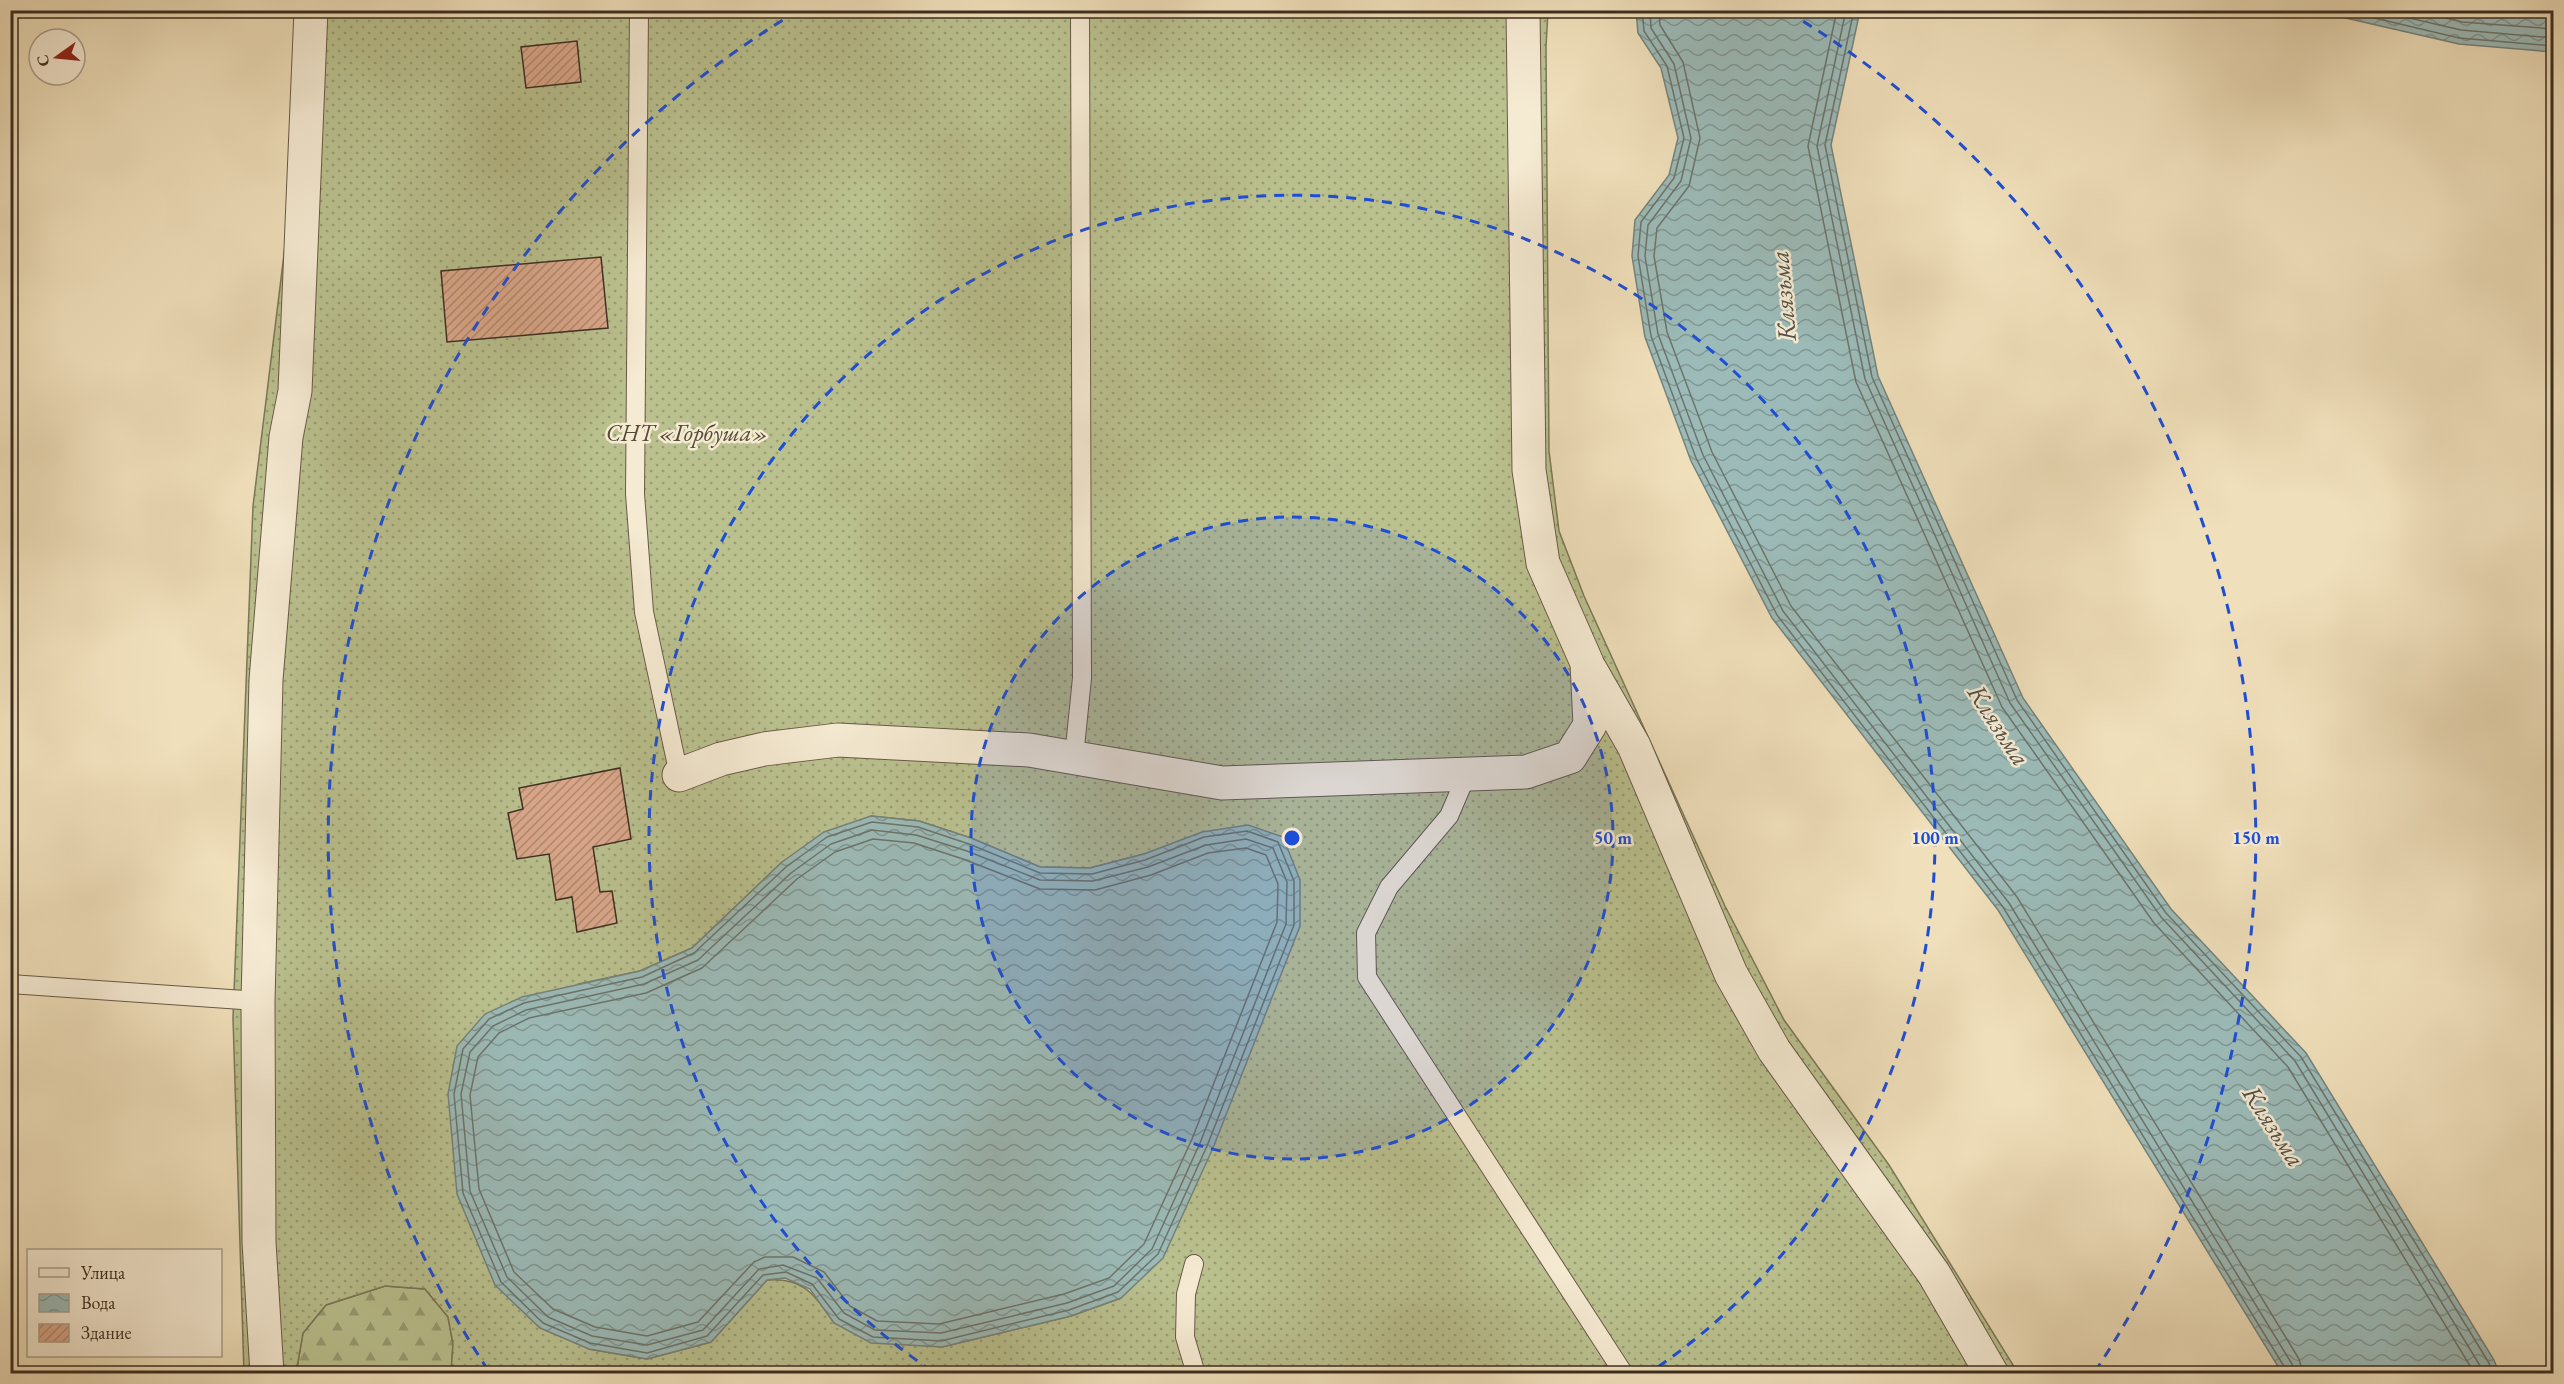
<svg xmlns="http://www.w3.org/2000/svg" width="2564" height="1384" font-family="'EB Garamond',serif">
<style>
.forest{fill:url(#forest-firs);stroke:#7b7858;stroke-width:1.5}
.garden{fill:url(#garden-dots);stroke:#7b7858;stroke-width:1.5;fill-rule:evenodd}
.water{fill:url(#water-waves);stroke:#76837b;stroke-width:1.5}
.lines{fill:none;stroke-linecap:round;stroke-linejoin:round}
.shore{stroke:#6c746c;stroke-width:1.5}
.building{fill:url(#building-hatch);stroke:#3c2e20;stroke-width:1.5}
.service-casing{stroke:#695a46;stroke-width:20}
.minor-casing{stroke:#695a46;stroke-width:35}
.service{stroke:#f5ead2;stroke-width:18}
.minor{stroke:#f5ead2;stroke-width:33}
.ring{fill:none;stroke:#1d4ed8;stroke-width:3;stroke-dasharray:10 8}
.labels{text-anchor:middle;stroke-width:5;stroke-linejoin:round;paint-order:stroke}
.park-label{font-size:24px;font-style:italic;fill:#554b36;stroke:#f5ead2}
.water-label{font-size:26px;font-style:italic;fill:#545146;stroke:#f5ead2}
.centre{fill:#1d4ed8;stroke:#f5ead2;stroke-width:3}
.ring-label{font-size:18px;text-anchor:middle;font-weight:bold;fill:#1d4ed8;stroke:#f5ead2;stroke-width:5;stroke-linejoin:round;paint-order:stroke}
</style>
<defs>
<pattern id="forest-firs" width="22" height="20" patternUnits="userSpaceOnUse" patternTransform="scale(1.5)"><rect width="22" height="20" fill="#bac18f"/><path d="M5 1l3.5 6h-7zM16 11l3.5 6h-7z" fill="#989d74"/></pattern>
<pattern id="garden-dots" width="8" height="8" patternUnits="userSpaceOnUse" patternTransform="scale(1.5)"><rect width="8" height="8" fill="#bac18f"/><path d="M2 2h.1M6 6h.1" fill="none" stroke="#989d74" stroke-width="1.8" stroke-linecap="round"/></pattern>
<pattern id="water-waves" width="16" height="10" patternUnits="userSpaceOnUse" patternTransform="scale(1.5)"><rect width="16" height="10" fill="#9cbbb8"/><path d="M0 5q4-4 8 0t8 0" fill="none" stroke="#809895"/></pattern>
<pattern id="building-hatch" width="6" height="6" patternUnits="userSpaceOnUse" patternTransform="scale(1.5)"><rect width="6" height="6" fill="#daa78a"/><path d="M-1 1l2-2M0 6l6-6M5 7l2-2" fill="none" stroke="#b28870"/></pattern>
</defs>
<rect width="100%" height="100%" fill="#efdfba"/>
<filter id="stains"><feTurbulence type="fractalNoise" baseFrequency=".00333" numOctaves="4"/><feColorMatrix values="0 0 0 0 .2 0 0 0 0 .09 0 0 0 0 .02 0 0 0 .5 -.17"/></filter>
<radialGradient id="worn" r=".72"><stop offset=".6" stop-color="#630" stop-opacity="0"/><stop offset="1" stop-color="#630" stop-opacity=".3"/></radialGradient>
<!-- forest -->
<polygon class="forest" points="385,1286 425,1289 448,1317 453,1344 451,1373 296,1374 303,1333 326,1305"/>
<!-- garden -->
<path class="garden" d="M314,11H1548L1546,47L1549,451L1559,531L1584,596L1725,906L1784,1020L1889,1165L2018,1373H451L453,1344L448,1317L425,1289L385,1286L326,1305L303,1333L296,1373L244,1374L233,1018L253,506ZM871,816L919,821L971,838L1040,867L1090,868L1144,854L1121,1298L1071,1316L942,1347L834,1323C815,1296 805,1277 767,1280L711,1342L647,1359L589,1349L578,984L640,971L692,948L782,862Z"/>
<!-- water -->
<g class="water">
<polygon points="1636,11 1860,11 1831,145 1878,376 2023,698 2171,909 2306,1053 2494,1360 2499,1373 2282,1373 1998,910 1772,618 1691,461 1645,337 1632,256 1635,220 1669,175 1678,138 1661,68 1638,33"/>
<polygon points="2315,11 2553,11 2553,52 2459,44"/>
<polygon points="871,816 919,821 971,838 1040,867 1090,868 1144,854 1202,832 1248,825 1283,837 1300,880 1300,926 1213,1148 1163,1258 1121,1298 1071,1316 942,1347 871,1343 834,1323 810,1289 785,1278 767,1280 711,1342 647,1359 589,1349 540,1328 495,1285 457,1194 448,1094 457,1046 485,1014 522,997 640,971 692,948 782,862 824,832"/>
</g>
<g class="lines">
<!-- shore -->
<g class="shore">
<polyline points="1642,10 1644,31 1667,66 1684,138 1674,178 1641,222 1638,256 1651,336 1696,458 1777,615 2003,907 2285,1368 2286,1374"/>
<polyline points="1650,10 1651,28 1674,64 1691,138 1681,181 1648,225 1645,256 1658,334 1703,455 1783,611 2009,903 2292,1364 2294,1374"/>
<polyline points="1659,10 1660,25 1683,62 1700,138 1689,186 1657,228 1654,256 1667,332 1712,452 1791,606 2017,897 2299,1359 2303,1374"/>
<polyline points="1837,10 1808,146 1856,382 2002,707 2154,923 2288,1067 2475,1374"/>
<polyline points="1846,10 1817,146 1865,379 2010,703 2161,917 2295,1061 2485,1374"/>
<polyline points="1854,10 1825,145 1872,377 2017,700 2166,913 2301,1057 2489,1363 2493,1374"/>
<polyline points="2341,10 2459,38 2554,46"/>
<polyline points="2375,10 2461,30 2554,38"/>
<polyline points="2415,10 2462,22 2554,29"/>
<polygon points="872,822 918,827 969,844 1040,873 1092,874 1145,860 1204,837 1247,831 1278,842 1294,881 1294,925 1207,1146 1158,1254 1118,1292 1069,1310 941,1341 873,1337 839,1319 812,1284 786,1272 763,1275 707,1336 647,1353 590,1343 543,1323 501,1282 463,1193 454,1094 463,1049 489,1019 524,1003 642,977 694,953 786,867 827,837"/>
<polygon points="872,830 916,835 967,851 1040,880 1093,881 1148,867 1206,845 1246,839 1273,848 1287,882 1286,924 1200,1143 1152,1249 1114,1286 1067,1303 941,1333 875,1330 844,1313 817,1278 783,1265 759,1269 703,1330 647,1345 592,1336 548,1317 507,1277 470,1191 461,1094 470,1052 493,1026 526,1010 644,984 698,960 791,873 831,844"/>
<polygon points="873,839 914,843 963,859 1040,889 1095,890 1151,875 1208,853 1246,848 1266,855 1278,884 1277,922 1192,1139 1144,1244 1109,1278 1064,1294 939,1324 877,1321 850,1306 824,1272 793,1257 765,1257 754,1262 698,1322 647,1336 595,1327 553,1309 514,1272 479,1189 470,1095 478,1057 499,1033 529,1018 646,993 702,968 797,879 835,852"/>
</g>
</g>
<!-- building -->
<g class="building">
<polygon points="577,41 581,82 526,88 521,47"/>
<polygon points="601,257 608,328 447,342 441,271"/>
<polygon points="620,768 631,839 593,847 600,892 612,891 617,923 577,932 572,897 556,900 549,854 517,859 508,813 523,809 519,788"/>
</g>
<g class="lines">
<!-- service casing -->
<g class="service-casing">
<g id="service">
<polyline points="639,10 635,494 644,612 679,775"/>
<polyline points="1074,757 1082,678 1080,10"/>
<polyline points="1467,774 1449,816 1389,887 1366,933 1367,977 1624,1374"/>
<polyline points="10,984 258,1001"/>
<polyline points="1194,1264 1186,1294 1185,1337 1196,1374"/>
</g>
</g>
<!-- minor casing -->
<g class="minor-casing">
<g id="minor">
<polyline points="1590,669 1634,746 1731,974 1774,1050 1934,1274 1992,1374"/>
<polyline points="679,775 721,759 764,749 838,740 1029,750 1222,783 1526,772 1570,757 1590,725 1587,663 1543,563 1529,470 1523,10"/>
<polyline points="267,1374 259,1242 258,1001 266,680 286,437 295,391 311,10"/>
</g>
</g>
<!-- service -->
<use href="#service" class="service"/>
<!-- minor -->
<use href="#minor" class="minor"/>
</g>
<!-- distance rings -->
<circle cx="1292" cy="838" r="321" fill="#1d4ed8" fill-opacity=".12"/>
<g class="ring">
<circle cx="1292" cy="838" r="321"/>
<path d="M932 1371A643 643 0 1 1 1652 1371"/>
<path d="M488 1370A964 964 0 0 1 796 12M1788 12A964 964 0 0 1 2096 1370"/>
</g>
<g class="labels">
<!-- park labels -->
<g class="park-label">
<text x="687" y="441">СНТ «Горбуша»</text>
</g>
<!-- water labels -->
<g class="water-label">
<text transform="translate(1783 296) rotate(-95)" y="9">Клязьма</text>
<text transform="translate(1999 725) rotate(57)" y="9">Клязьма</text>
<text transform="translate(2274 1126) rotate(57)" y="9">Клязьма</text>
</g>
</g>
<circle cx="1292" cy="838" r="9" class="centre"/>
<g class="ring-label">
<text x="1613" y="844">50 m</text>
<text x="1935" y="844">100 m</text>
<text x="2256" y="844">150 m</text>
</g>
<!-- margin -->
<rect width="2564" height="1384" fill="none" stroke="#efdfba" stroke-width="36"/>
<rect x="12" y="12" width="2540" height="1360" fill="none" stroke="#3c2e20" stroke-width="3"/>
<rect x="18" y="18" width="2528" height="1348" fill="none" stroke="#3c2e20" stroke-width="1.5"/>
<!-- legend -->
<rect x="27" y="1249" width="195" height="108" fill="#f5ead2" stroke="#ab9f8b" stroke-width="1.5"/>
<rect x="39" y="1268" width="30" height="9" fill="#f5ead2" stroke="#ab9f8b" stroke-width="1.5"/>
<text x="81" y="1279" font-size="18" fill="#3c2e20">Улица</text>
<rect x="39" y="1294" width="30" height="18" fill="url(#water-waves)" stroke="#ab9f8b" stroke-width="1.5"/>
<text x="81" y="1309" font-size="18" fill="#3c2e20">Вода</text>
<rect x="39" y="1324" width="30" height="18" fill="url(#building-hatch)" stroke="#ab9f8b" stroke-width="1.5"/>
<text x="81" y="1339" font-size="18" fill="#3c2e20">Здание</text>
<!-- north arrow -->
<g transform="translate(57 57) rotate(255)"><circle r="28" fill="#f5ead2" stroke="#ab9f8b" stroke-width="1.5"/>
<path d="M0-4.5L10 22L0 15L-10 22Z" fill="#8f2418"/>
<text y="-9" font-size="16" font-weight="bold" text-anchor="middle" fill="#3c2e20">С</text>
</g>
<rect width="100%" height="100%" filter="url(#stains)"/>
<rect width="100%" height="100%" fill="url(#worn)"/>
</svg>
